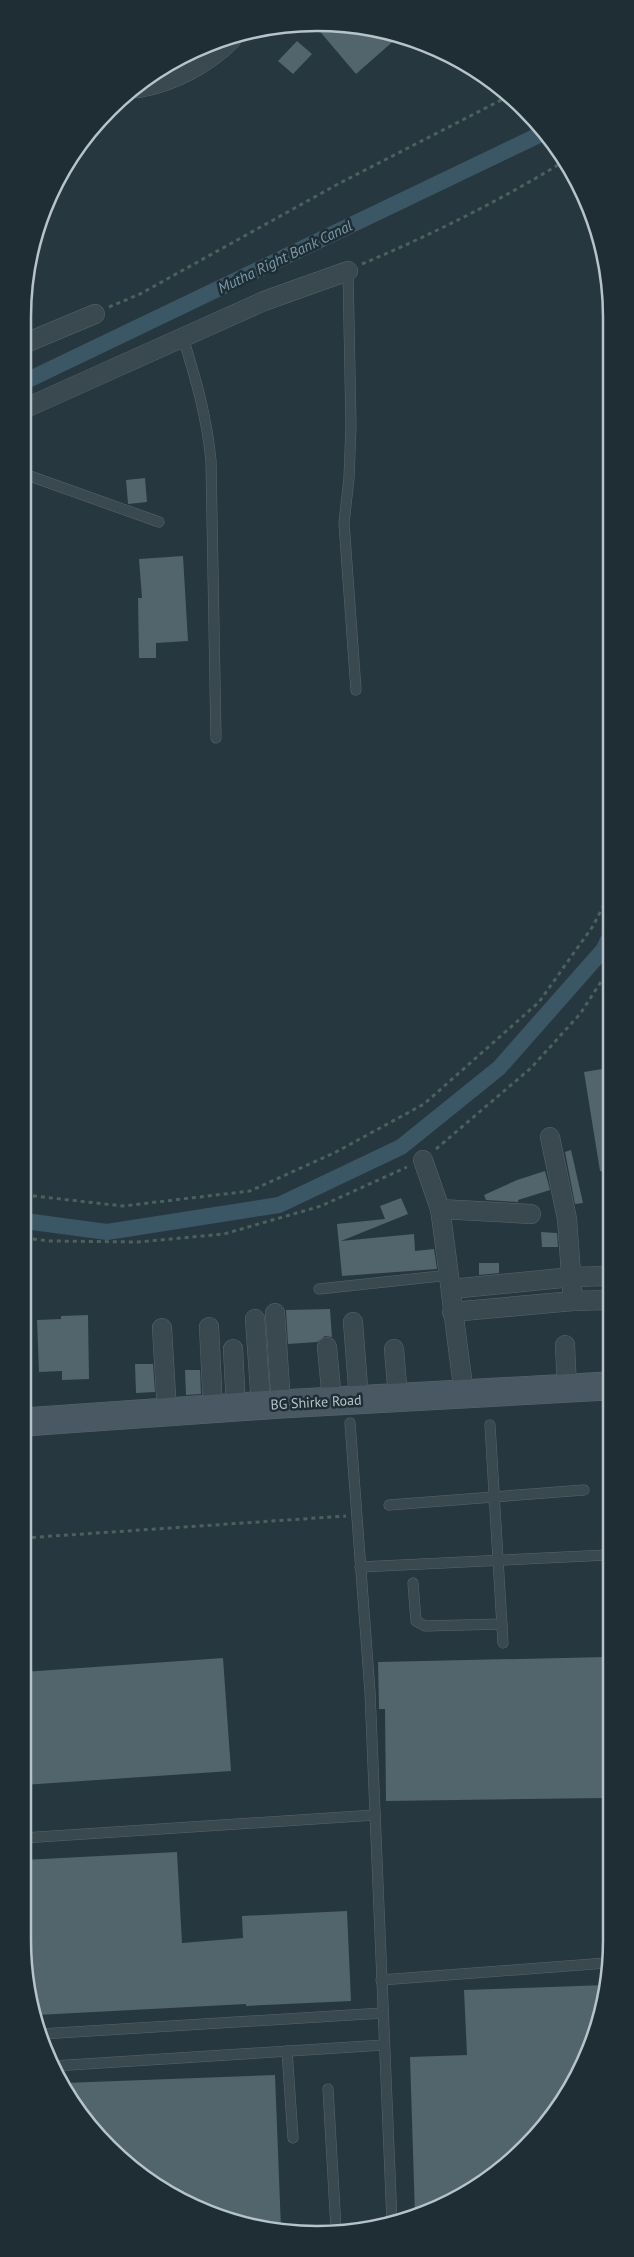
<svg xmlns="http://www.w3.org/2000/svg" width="634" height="2257" font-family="'PT Sans',sans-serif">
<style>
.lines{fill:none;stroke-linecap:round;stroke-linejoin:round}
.canal{stroke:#3b5765;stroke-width:16}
.building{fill:#52646c}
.lane-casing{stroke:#58666d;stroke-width:11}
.street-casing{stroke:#58666d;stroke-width:20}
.secondary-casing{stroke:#58666d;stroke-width:29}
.path{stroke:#4b615d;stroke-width:3;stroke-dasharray:4 4;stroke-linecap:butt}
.lane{stroke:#3a484f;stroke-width:10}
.street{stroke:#3a484f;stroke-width:19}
.secondary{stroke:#495862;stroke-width:28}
.labels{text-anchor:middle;stroke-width:5;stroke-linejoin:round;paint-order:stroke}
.street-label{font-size:14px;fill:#b7c3ca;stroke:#1f2d34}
.water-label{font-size:15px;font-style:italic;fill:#799bab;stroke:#1f2d34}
.rim{fill:none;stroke:#b7c3ca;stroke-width:2.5}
</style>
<rect width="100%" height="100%" fill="#26373f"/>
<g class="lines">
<!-- canal -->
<g class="canal">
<polyline points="28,380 543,133"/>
<polyline points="25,1221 107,1232 279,1205 401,1147 499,1068 604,949 608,940"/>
</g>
</g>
<!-- building -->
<g class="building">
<polygon points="317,28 374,28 398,37 356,74"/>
<polygon points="297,41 312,54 293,74 278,61"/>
<polygon points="145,478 147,502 128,504 126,480"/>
<polygon points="183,556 188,641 156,643 156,658 139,658 138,598 142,598 139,559"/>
<polygon points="608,1068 607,1171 600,1171 584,1072"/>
<polygon points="571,1150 583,1203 575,1204 565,1152"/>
<polygon points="545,1171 550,1190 518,1200 518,1202 486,1200 484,1195 517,1180"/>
<polygon points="401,1198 408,1214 341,1241 414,1234 415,1251 434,1249 437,1269 342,1276 337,1224 385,1219 380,1206"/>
<polygon points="541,1232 557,1233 558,1247 542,1247"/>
<polygon points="479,1263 499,1263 499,1273 479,1275"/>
<polygon points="330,1309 332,1337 325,1336 317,1342 288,1344 286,1310"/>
<polygon points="88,1315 89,1379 62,1380 62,1371 39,1372 37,1320 61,1319 61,1316"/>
<polygon points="135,1364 153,1364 155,1392 136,1393"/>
<polygon points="185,1370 200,1370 201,1394 186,1395"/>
<polygon points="607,1657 606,1798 386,1801 385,1709 379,1709 378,1662"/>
<polygon points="223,1658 231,1771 23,1785 23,1672"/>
<polygon points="177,1852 182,1943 243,1938 242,1916 347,1911 351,2001 246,2006 246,2004 37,2015 22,1940 23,1860"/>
<polygon points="606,1985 606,1997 572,2088 496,2173 415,2217 410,2057 467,2055 464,1990"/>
<polygon points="275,2075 281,2229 187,2204 96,2134 64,2083"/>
</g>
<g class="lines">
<!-- lane casing -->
<g class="lane-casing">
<g id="lane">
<polyline points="348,271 351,426 349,478 344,523 356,690"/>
<path d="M183,338C196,379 207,418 211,461L216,738"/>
<polyline points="27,475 159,522"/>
<polyline points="319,1289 450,1275"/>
<polyline points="350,1423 370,1692 392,2222"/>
<polyline points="490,1425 503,1643"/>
<polyline points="389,1505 584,1490"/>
<polyline points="360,1567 607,1555"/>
<polyline points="413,1583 416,1621 425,1626 502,1624"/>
<polyline points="23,1838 375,1815"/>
<polyline points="381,1980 606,1963"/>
<polyline points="41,2034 383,2013"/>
<polyline points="287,2051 293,2138"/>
<polyline points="53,2066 384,2045"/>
<polyline points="328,2089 336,2229"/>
</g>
</g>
<!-- street casing -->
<g class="street-casing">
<g id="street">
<path d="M138,88C171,83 207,64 231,40"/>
<polyline points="28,342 95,314"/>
<polyline points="28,407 264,301 348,271"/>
<polyline points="550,1137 567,1219 573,1301"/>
<polyline points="423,1160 440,1209 531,1214"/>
<path d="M440,1209C449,1270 455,1331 464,1392"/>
<polyline points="451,1289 572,1277 607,1276"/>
<polyline points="452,1312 573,1301 607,1300"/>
<polyline points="275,1313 281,1404"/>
<polyline points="255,1319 261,1405"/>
<polyline points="353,1322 359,1400"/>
<polyline points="209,1327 213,1408"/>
<polyline points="162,1328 167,1412"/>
<polyline points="565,1345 567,1388"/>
<polyline points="327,1347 332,1401"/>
<polyline points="233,1349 236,1407"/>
<polyline points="394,1349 398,1397"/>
</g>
</g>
<!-- secondary casing -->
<g class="secondary-casing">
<polyline id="secondary" points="24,1422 281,1404 607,1386"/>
</g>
<!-- path -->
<g class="path">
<path d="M362,264C431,235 499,201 563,162"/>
<polyline points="109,307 140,294 338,184 509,96"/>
<polyline points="436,1149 531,1068 580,1014 608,971"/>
<polyline points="25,1195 123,1206 250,1191 336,1152 424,1104 539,1002 593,926 608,897"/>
<polyline points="25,1238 50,1241 138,1242 224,1234 321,1206 407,1167"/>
<polyline points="24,1538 346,1516"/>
</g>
<!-- lane -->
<use href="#lane" class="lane"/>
<!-- street -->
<use href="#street" class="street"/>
<!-- secondary -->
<use href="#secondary" class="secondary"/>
</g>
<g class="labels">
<!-- street labels -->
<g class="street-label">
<text transform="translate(316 1402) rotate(-3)" y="5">BG Shirke Road</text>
</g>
<!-- water labels -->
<g class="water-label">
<text transform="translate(285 257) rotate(-26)" y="5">Mutha Right Bank Canal</text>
</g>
</g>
<!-- crop -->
<path d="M0 0H634V2257H0ZM317 31H317A286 286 0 0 1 603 317V1940A286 286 0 0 1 317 2226H317A286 286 0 0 1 31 1940V317A286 286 0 0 1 317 31Z" fill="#1f2d34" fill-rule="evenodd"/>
<path class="rim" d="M317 31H317A286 286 0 0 1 603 317V1940A286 286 0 0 1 317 2226H317A286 286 0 0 1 31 1940V317A286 286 0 0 1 317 31Z"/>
</svg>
